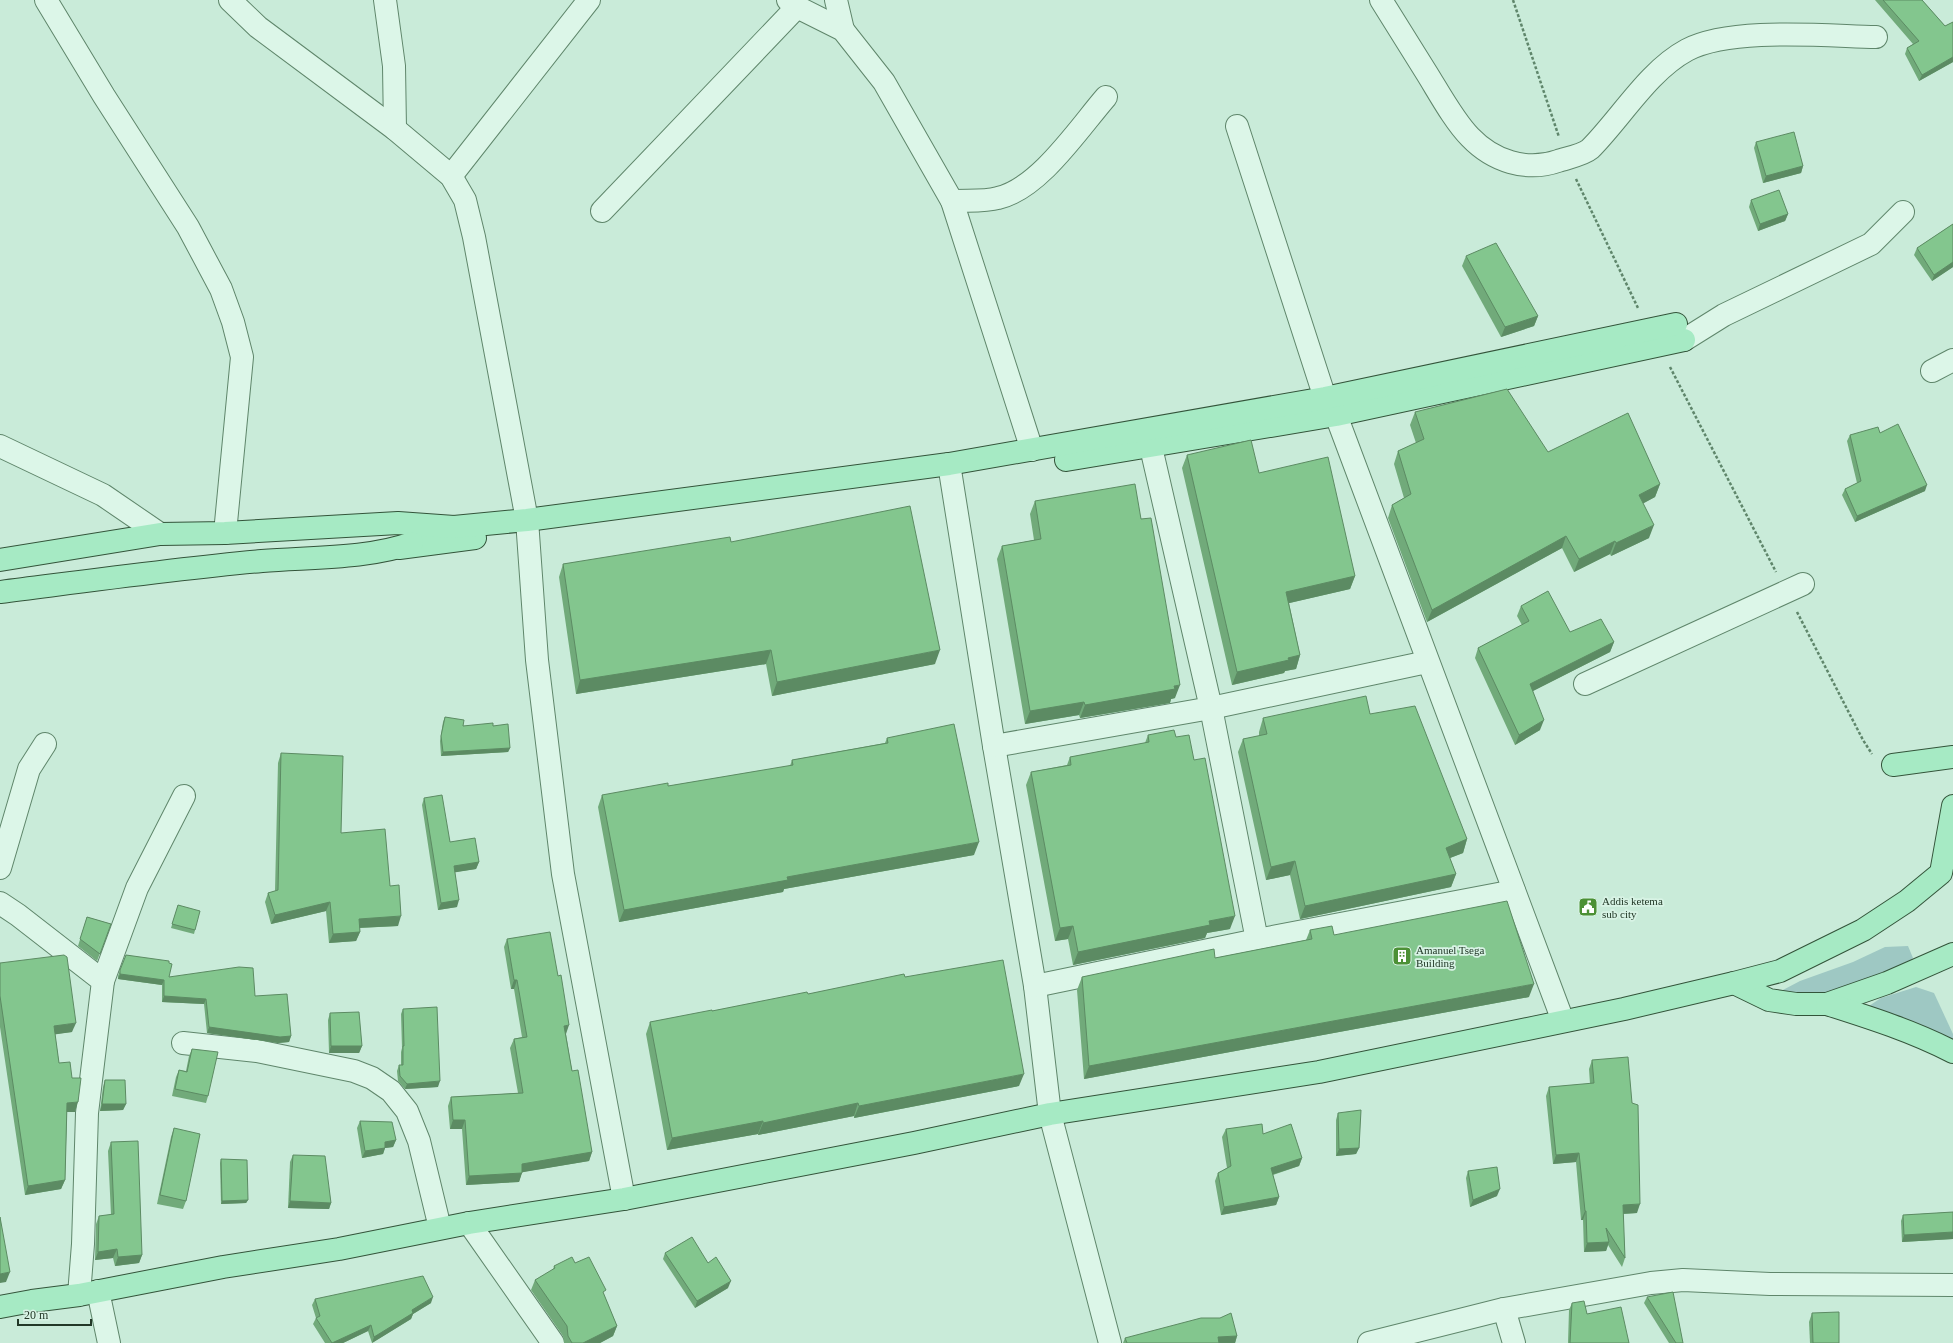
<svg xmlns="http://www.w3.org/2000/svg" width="1953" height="1343" font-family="'Times New Roman',serif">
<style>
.green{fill:#9ec8c3}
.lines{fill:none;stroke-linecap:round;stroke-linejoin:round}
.minor-casing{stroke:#5f866b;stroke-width:24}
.major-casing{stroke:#33543a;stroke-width:24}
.path{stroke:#5f866b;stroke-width:2.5;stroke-dasharray:3 2;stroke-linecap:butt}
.minor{stroke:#dcf6e8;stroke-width:22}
.major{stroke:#a6eac4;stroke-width:22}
.wall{fill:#71aa7a}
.shaded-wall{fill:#5c8b63}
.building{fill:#83c68e;stroke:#5c8b63}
.labels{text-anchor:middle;stroke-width:3.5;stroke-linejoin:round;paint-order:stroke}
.poi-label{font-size:11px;fill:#223827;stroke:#d8f3e5;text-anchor:start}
</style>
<rect width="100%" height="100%" fill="#c9ebd9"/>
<!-- green -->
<g class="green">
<polygon points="1908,946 1913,958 1904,967 1832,999 1781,991 1800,981 1853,962 1885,947"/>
<polygon points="1916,987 1934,993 1953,1034 1953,1053 1866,1008 1881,998"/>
</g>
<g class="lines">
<!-- minor casing -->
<g class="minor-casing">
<g id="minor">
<polyline points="46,0 104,96 188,227 221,289 233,322 242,357 225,533"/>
<polyline points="230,0 258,27 395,129 451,176 465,200 474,237 527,520 537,660 563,874 624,1199"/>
<polyline points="385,0 394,66 395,129"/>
<polyline points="788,0 797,7 843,30 884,82 952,201 1032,450"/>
<polyline points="836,0 843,30"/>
<path d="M1381,0C1396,24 1411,48 1426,72C1438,91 1454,121 1470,137C1493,161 1526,172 1558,161C1567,158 1583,155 1590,149C1621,118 1648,71 1687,50C1731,27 1825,36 1876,37"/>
<polyline points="1237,126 1325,398 1336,415 1563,1021"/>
<polyline points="451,176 589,0"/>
<path d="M952,201C967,200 984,202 998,198C1039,189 1079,128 1106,97"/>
<polyline points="602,211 797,7"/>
<polyline points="1684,340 1724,315 1871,244 1903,212"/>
<polyline points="1932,371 1953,360"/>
<polyline points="1147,430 1211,708 1257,940"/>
<polyline points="0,446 103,495 160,534"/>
<polyline points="949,464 994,746 1035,986 1050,1114 1110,1343"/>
<polyline points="1585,684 1803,584"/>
<polyline points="994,746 1211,708 1427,662"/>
<polyline points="0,868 29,769 45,744"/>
<polyline points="0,903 18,915 103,981 87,1113 83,1244 79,1295"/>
<polyline points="103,981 137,888 184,796"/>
<polyline points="1035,986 1257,940 1514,891"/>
<polyline points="183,1043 257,1051 354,1071 372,1078 391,1091 407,1111 419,1141 440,1228"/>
<polyline points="469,1223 553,1343"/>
<polyline points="98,1291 109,1343"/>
<polyline points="1504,1309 1514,1343"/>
<polyline points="1369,1343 1504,1309 1651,1283 1683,1280 1770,1284 1953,1285"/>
</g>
</g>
<!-- major casing -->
<g class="major-casing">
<g id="major">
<polyline points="1066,460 1336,415 1684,340"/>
<polyline points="399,548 475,538"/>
<polyline points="0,560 160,534 225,533 398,523 454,527 527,520 949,464 1325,398 1676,324"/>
<path d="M0,592C87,581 174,569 262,561C309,557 368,559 412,543"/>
<polyline points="1893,765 1953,757"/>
<polyline points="1734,983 1769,1000 1796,1004 1827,1004 1887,983 1953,954"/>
<path d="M1827,1004C1871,1018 1912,1031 1953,1052"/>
<polyline points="0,1307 32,1301 79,1295 223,1267 339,1249 469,1223 624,1199 914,1143 1050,1114 1319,1072 1624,1009 1734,983 1780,971 1863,930 1907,901 1941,873 1953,806"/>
</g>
</g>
<!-- path -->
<g class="path">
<polyline points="1513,0 1559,137"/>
<polyline points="1576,179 1638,308"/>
<polyline points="1670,367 1776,572"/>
<polyline points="1797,612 1863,740 1872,754"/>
</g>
<!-- minor -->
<use href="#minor" class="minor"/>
<!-- major -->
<use href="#major" class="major"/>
</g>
<!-- wall -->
<g class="wall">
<polygon points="1875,0 1922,0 1945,26 1953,22 1953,62 1919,81 1905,54 1907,48 1913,44"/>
<polygon points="1756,142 1803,166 1801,173 1763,183 1754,148"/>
<polygon points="1751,200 1788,214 1785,221 1758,231 1749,207"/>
<polygon points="1953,224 1953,267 1932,281 1914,255 1917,248"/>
<polygon points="1466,256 1538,316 1534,326 1501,337 1462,266"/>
<polygon points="1415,412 1548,452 1660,484 1655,497 1643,503 1649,538 1611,556 1610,554 1574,572 1562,548 1427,622 1388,518 1392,505 1404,498 1394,464 1398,451 1416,443 1410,425"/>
<polygon points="1880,433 1925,491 1855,522 1842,495 1845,489 1857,483 1847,441 1850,435"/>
<polygon points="1187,455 1355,576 1350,589 1289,603 1300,655 1296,669 1285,671 1284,673 1232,685 1182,468"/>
<polygon points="1035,501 1141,519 1175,698 1171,699 1170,703 1080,718 1079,715 1025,724 997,559 1002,546 1034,540 1030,514"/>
<polygon points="731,542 935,664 772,696 766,664 576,694 559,577 563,564"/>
<polygon points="1521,606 1570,632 1614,642 1610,652 1533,691 1540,730 1515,745 1475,658 1478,648 1522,625 1517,616"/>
<polygon points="1370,714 1467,839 1463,853 1450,858 1456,874 1451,887 1300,919 1290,875 1266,880 1238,752 1243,739 1259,736 1259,732 1263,718"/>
<polygon points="445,717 463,726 493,726 510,748 508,752 441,756 440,741 443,722"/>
<polygon points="1148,735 1176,737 1194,760 1230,929 1207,933 1205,938 1073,965 1068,939 1055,941 1026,785 1031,772 1067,765 1070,757 1145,743"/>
<polygon points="887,738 974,855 784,889 783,892 619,922 598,807 602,795 668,786 790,766 792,760 885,743"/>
<polygon points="281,753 341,833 390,886 398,926 359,928 360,932 356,941 329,943 326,911 271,924 265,902 268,893 275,891 278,763"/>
<polygon points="424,798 450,842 479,862 476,869 455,872 457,907 438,910 422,805"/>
<polygon points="178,905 195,930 194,934 171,928"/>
<polygon points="87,917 111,924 97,961 78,946"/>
<polygon points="1310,930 1334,935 1529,997 1084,1079 1077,990 1082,977 1215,958 1306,940"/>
<polygon points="507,939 566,1034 572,1071 592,1152 589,1161 522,1172 519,1182 466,1185 462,1129 450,1129 448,1106 451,1097 518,1093 510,1048 514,1039 522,1037 514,989 511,989 504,947"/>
<polygon points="126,955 169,963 169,977 255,996 291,1036 289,1042 278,1043 207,1033 204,1004 162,1002 162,985 118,979 118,976"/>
<polygon points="0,963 72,1032 55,1034 59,1063 75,1112 67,1112 65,1180 61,1189 25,1195 0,1027"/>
<polygon points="905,977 1019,1086 854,1118 854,1116 758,1135 758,1134 667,1150 646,1034 650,1022 712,1011 808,994"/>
<polygon points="403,1009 438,1087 405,1089 398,1081 397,1071 399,1065 401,1065 401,1052 402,1048 401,1014"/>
<polygon points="330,1013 362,1046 359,1053 329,1053 328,1020"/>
<polygon points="192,1049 208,1096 206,1103 172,1096 176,1077 179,1070 186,1071 189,1056"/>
<polygon points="1592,1060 1637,1213 1623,1214 1625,1258 1622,1267 1608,1245 1606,1251 1584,1252 1583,1220 1581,1220 1576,1162 1553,1164 1546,1096 1549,1087 1590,1084 1589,1069"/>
<polygon points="105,1080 126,1104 123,1110 100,1111 103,1087"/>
<polygon points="1338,1113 1359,1148 1356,1154 1336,1156 1336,1120"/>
<polygon points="360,1121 396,1140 393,1147 385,1148 383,1154 362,1158 357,1128"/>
<polygon points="174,1128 186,1201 183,1209 157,1204 171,1137"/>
<polygon points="1226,1129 1263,1134 1302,1158 1299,1166 1273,1175 1279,1197 1276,1205 1221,1215 1215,1181 1218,1173 1227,1168 1222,1137"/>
<polygon points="111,1142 142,1255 139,1263 115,1266 113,1258 95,1260 96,1224 99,1216 111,1215 108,1151"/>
<polygon points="293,1155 331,1203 329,1209 288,1208 290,1162"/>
<polygon points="221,1159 248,1200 246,1203 221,1204 220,1163"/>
<polygon points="1468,1171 1497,1196 1470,1207 1466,1178"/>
<polygon points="1953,1212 1953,1239 1902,1242 1901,1221 1903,1215"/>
<polygon points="665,1253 708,1263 728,1288 695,1308 663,1259"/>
<polygon points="575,1263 604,1295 617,1326 613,1336 600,1343 564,1343 563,1336 531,1290 535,1280 553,1270 554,1266"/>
<polygon points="1647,1297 1683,1343 1669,1343 1644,1303"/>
<polygon points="315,1299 431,1303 413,1314 411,1319 372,1343 368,1331 343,1343 325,1343 313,1324 316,1318 312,1305"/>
<polygon points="1572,1303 1587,1314 1629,1343 1568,1343 1569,1310"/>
<polygon points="1812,1313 1839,1343 1810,1343 1809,1322"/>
<polygon points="1237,1336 1235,1343 1123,1343 1125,1338"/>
</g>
<!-- shaded-wall -->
<g class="shaded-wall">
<polygon points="1953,57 1953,62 1919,81 1922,75"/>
<polygon points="1803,166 1801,173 1763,183 1766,176"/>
<polygon points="1788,214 1785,221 1758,231 1760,224"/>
<polygon points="1953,262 1953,267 1932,281 1934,275"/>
<polygon points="1538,316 1534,326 1501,337 1505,327"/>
<polygon points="1660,484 1655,497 1635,508 1639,495"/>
<polygon points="1927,485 1925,491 1855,522 1857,516"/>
<polygon points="1654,525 1649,538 1611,556 1616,543"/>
<polygon points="1566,536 1562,548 1427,622 1432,610"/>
<polygon points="1615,541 1610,554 1574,572 1579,559"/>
<polygon points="1355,576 1350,589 1281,605 1286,592"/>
<polygon points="1614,642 1610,652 1527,694 1530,684"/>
<polygon points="771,650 766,664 576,694 580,680"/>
<polygon points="940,650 935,664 772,696 777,682"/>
<polygon points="1300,655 1296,669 1285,671 1284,673 1232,685 1237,672 1288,658"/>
<polygon points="1180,685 1175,698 1171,699 1170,703 1080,718 1085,705"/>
<polygon points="1084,702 1079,715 1025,724 1030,711"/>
<polygon points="1544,720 1540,730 1515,745 1519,735"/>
<polygon points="510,748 508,752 441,756 443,752"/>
<polygon points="1467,839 1463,853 1442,861 1446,848"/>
<polygon points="979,842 974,855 784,889 783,892 619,922 624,910 787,877"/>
<polygon points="1295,861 1290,875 1266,880 1271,867"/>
<polygon points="479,862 476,869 451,873 454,866"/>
<polygon points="1456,874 1451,887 1300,919 1305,906"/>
<polygon points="459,900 457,907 438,910 441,903"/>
<polygon points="330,902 326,911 271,924 275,915"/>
<polygon points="401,916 398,926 356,928 359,919"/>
<polygon points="1235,916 1230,929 1207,933 1205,938 1073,965 1078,952 1209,921"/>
<polygon points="1073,926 1068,939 1055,941 1060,928"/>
<polygon points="360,932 356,941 329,943 333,934"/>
<polygon points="120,974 164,980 162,985 118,979"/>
<polygon points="514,980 517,980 514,989 511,989"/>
<polygon points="1534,984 1529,997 1084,1079 1089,1066"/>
<polygon points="164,996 206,999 204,1004 162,1002"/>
<polygon points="76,1023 72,1032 51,1035 54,1026"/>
<polygon points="569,1025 566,1034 561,1035 564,1026"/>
<polygon points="209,1027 291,1036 289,1042 278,1043 207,1033"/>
<polygon points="331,1046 362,1046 359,1053 329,1053"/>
<polygon points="1024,1074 1019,1086 854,1118 859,1106"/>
<polygon points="440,1081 438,1087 405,1089 407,1084"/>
<polygon points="78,1102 75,1112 64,1112 67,1103"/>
<polygon points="858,1103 854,1116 758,1135 763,1123"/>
<polygon points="102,1104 126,1104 123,1110 100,1111"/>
<polygon points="453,1120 465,1120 462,1129 450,1129"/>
<polygon points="763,1121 758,1134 667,1150 672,1138"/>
<polygon points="396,1140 393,1147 385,1148 383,1154 362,1158 365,1151 385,1142"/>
<polygon points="1359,1148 1356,1154 1336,1156 1339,1149"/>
<polygon points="592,1152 589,1161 518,1173 522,1164"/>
<polygon points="1579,1153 1576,1162 1553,1164 1556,1155"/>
<polygon points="1302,1158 1299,1166 1268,1176 1271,1168"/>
<polygon points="522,1173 519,1182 466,1185 469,1176"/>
<polygon points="65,1180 61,1189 25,1195 28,1186"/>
<polygon points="1500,1189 1497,1196 1470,1207 1473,1200"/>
<polygon points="1279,1197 1276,1205 1221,1215 1224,1207"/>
<polygon points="248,1200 246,1203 221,1204 222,1201"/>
<polygon points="290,1201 331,1203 329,1209 288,1208"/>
<polygon points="1640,1204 1637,1213 1620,1214 1623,1205"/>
<polygon points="1585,1211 1586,1211 1583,1220 1581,1220"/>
<polygon points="1953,1232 1953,1239 1902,1242 1904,1235"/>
<polygon points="1609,1242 1606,1251 1584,1252 1587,1243"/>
<polygon points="117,1249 113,1258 95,1260 98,1252"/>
<polygon points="142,1255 139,1263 115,1266 118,1257"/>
<polygon points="10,1272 6,1282 0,1283 0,1274"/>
<polygon points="731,1281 728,1288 695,1308 697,1301"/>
<polygon points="433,1297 431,1303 413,1314 411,1319 372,1343 374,1337 412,1310"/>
<polygon points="371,1325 368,1331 343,1343 332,1343"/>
<polygon points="617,1326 613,1336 600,1343 583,1343"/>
<polygon points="1237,1336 1235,1343 1216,1343 1218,1337"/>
</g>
<!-- building -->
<g class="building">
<polygon points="1883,0 1922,0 1945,26 1953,22 1953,57 1922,75 1907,48 1919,41"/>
<polygon points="1794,132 1803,166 1766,176 1756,142"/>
<polygon points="1779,190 1788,214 1760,224 1751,200"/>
<polygon points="1953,224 1953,262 1934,275 1917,248"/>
<polygon points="1496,243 1538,316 1505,327 1466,256"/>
<polygon points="1507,389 1548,452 1628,413 1660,484 1639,495 1654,525 1616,543 1615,541 1579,559 1566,536 1432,610 1392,505 1411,494 1398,451 1424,439 1415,412"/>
<polygon points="1898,424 1927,485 1857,516 1845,489 1861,481 1850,435 1878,427 1880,433"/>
<polygon points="1251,440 1259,473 1328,457 1355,576 1286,592 1300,655 1288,658 1289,660 1237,672 1187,455"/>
<polygon points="1135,484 1141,519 1151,518 1180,685 1174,686 1175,689 1085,705 1084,702 1030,711 1002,546 1041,539 1035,501"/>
<polygon points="910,506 940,650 777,682 771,650 580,680 563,564 730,537 731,542"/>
<polygon points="1548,591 1570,632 1601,619 1614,642 1530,684 1544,720 1519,735 1478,648 1529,621 1521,606"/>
<polygon points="1366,696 1370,714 1415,706 1467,839 1446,848 1456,874 1305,906 1295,861 1271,867 1243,739 1267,734 1263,718"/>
<polygon points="445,717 464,720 463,726 493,723 493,726 508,724 510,748 443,752 441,736"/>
<polygon points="954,724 979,842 787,877 788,880 624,910 602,795 668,783 668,786 793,765 792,760 888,743 887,738"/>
<polygon points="1174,730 1176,737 1189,735 1194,760 1205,758 1235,916 1209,921 1210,925 1078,952 1073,926 1060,928 1031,772 1071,765 1070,757 1149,742 1148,735"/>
<polygon points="281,753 343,756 341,833 385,829 390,886 399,885 401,916 359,919 360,932 333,934 330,902 275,915 268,893 278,890"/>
<polygon points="442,795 450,842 475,838 479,862 454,866 459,900 441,903 424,798"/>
<polygon points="1507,901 1534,984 1089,1066 1082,977 1214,949 1215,958 1312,939 1310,930 1332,926 1334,935"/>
<polygon points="178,905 200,911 195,930 172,924"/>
<polygon points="87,917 111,924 100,954 80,939"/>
<polygon points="550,932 558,976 561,975 569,1025 564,1026 572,1071 578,1070 592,1152 522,1164 522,1173 469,1176 465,1120 453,1120 451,1097 523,1093 514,1039 527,1037 517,980 514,980 507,939"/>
<polygon points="64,955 67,957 76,1023 54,1026 59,1063 70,1062 72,1078 81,1078 78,1102 67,1103 65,1180 28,1186 0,996 0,963"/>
<polygon points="126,955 169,961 169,963 172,964 169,977 239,967 253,968 255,996 287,994 291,1036 280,1037 209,1027 206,999 164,996 164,980 120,974 120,970"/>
<polygon points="1003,960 1024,1074 859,1106 858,1103 763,1123 763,1121 672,1138 650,1022 712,1010 712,1011 807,992 808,994 904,974 905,977"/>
<polygon points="437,1007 440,1081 407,1084 400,1076 399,1065 403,1065 403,1046 404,1046 403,1009"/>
<polygon points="359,1012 362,1046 331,1046 330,1013"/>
<polygon points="192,1049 218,1052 208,1096 175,1089 179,1070 187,1072"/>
<polygon points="1628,1057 1632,1103 1638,1105 1640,1204 1623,1205 1625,1258 1606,1228 1609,1242 1587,1243 1586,1211 1585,1211 1579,1153 1556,1155 1549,1087 1594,1083 1592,1060"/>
<polygon points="105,1080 125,1080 126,1104 102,1104"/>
<polygon points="1361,1110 1359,1148 1339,1149 1338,1113"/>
<polygon points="360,1121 392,1122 396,1140 385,1142 385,1148 365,1151"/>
<polygon points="1262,1124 1263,1134 1291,1124 1302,1158 1271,1168 1279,1197 1224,1207 1218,1173 1231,1166 1226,1129"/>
<polygon points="174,1128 200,1134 186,1201 160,1195"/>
<polygon points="138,1141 142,1255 118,1257 117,1249 98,1252 99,1216 114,1214 111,1142"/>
<polygon points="293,1155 325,1156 331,1203 290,1201"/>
<polygon points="221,1159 247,1160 248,1200 222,1201"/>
<polygon points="1497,1167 1500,1189 1473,1200 1468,1171"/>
<polygon points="1953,1212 1953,1232 1904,1235 1903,1215"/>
<polygon points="0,1217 10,1272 0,1274"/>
<polygon points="692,1237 708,1263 716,1257 731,1281 697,1301 665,1253"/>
<polygon points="572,1257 575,1263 589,1257 606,1290 603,1292 617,1326 583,1343 572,1343 568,1336 567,1326 535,1280 555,1268 554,1266"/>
<polygon points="423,1276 433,1297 412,1310 413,1313 374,1337 371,1325 332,1343 316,1318 320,1316 315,1299"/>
<polygon points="1673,1292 1683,1343 1676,1343 1647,1297"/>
<polygon points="1584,1301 1587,1314 1621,1307 1629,1343 1570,1343 1572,1303"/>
<polygon points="1839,1312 1839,1343 1813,1343 1812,1313"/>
<polygon points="1231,1313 1237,1336 1218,1337 1219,1343 1127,1343 1125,1338 1201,1318 1220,1318"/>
</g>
<!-- icons -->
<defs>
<g id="civic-square" transform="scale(1)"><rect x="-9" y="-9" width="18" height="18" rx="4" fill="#4c9035" stroke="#d8f3e5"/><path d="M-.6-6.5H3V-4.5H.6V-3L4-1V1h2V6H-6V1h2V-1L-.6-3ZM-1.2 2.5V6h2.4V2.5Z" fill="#fff"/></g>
<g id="building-square" transform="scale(1)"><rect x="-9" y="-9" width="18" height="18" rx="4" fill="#4c9035" stroke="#d8f3e5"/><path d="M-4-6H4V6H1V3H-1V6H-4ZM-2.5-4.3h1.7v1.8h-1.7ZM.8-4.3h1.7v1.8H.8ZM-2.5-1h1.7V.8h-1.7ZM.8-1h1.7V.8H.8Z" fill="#fff"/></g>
</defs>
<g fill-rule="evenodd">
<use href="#civic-square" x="1588" y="907"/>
<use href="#building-square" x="1402" y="956"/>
</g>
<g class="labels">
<!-- poi labels -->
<g class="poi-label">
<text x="1602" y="905">Addis ketema<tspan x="1602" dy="13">sub city</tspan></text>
<text x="1416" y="954">Amanuel Tsega<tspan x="1416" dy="13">Building</tspan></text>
</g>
</g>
<!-- scale -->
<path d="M18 1319v6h73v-6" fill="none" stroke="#223827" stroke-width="2"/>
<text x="24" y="1319" font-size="12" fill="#223827" stroke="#d8f3e5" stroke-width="3" paint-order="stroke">20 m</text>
</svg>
